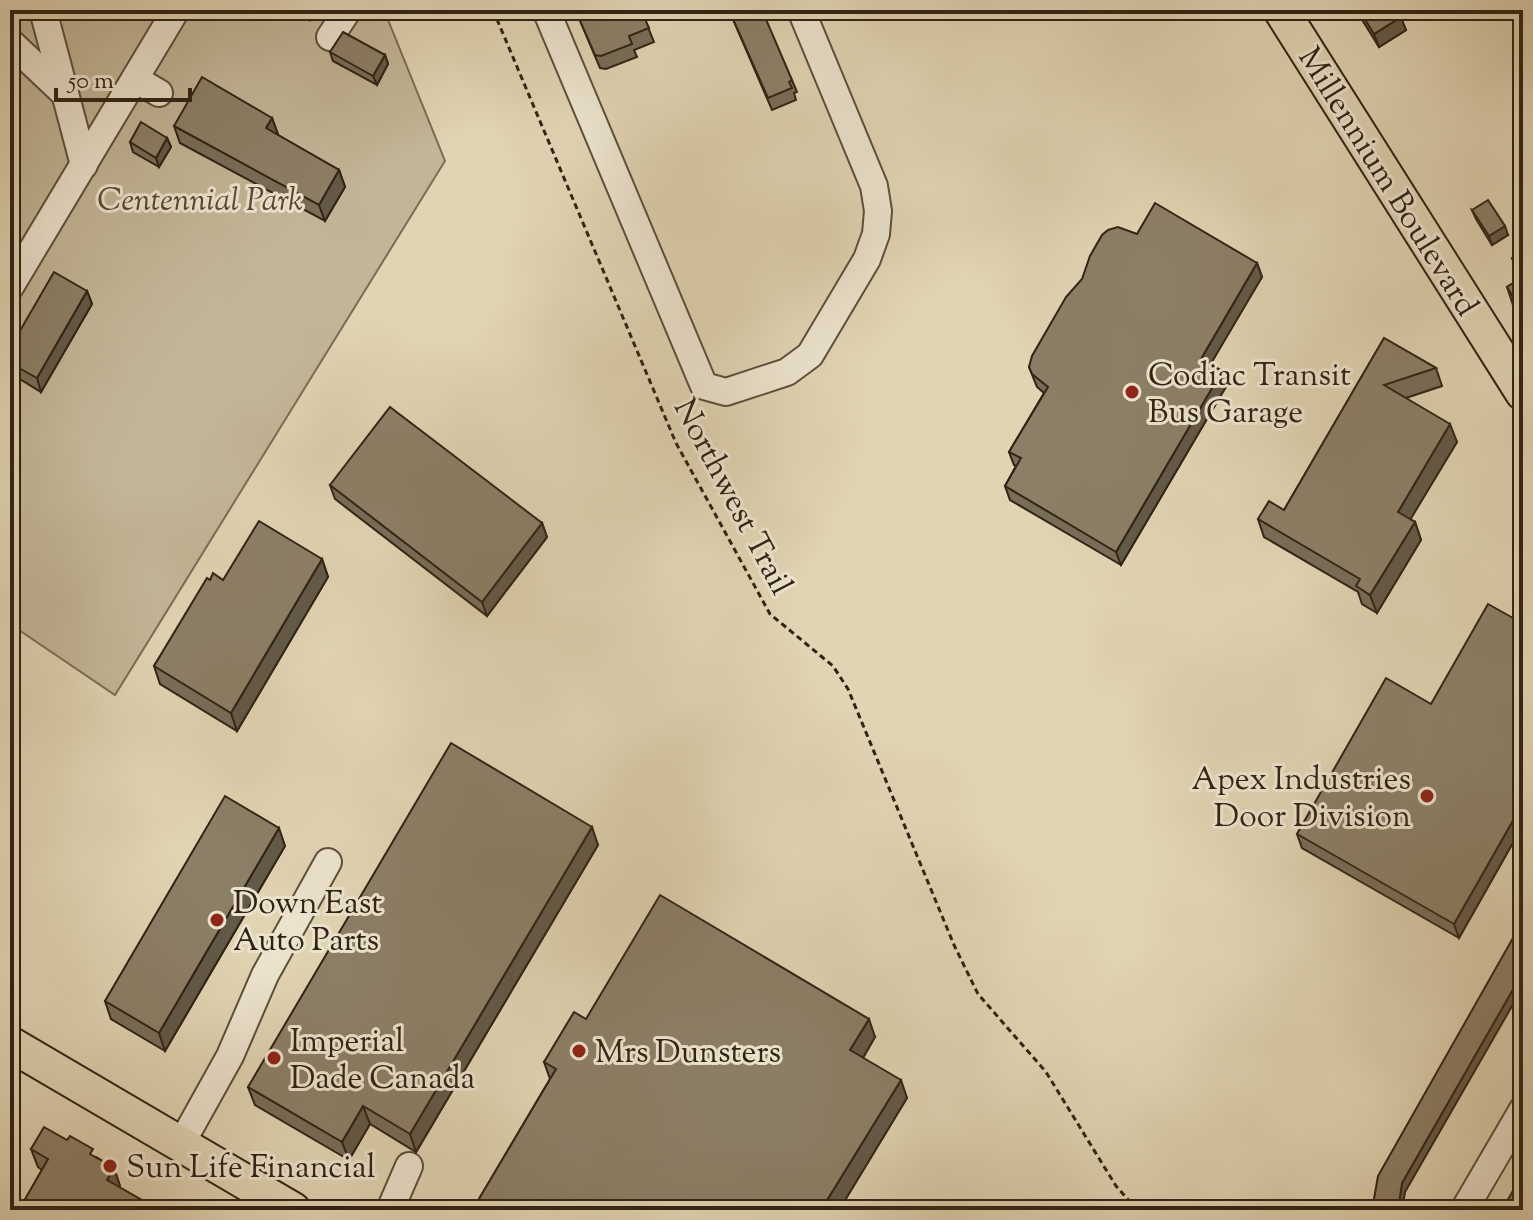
<svg xmlns="http://www.w3.org/2000/svg" width="1533" height="1220" font-family="'Sorts Mill Goudy',serif">
<style>
.green{fill:#c3b698;stroke:#7a6c56;stroke-width:2}
.lines{fill:none;stroke-linecap:round;stroke-linejoin:round}
.minor-casing{stroke:#5c4f3c;stroke-width:30}
.major-casing{stroke:#302315;stroke-width:38}
.path{stroke:#302315;stroke-width:3;stroke-dasharray:6 4;stroke-linecap:butt}
.minor{stroke:#ece3ce;stroke-width:26}
.major{stroke:#e1d4b3;stroke-width:34}
.wall{fill:#786d59;stroke:#302315;stroke-width:2}
.shaded-wall{fill:#625948;stroke:#302315;stroke-width:2}
.building{fill:#8c7f67;stroke:#302315;stroke-width:2}
.poi-dot{fill:#8f2418;stroke:#ece3ce;stroke-width:3}
.labels{text-anchor:middle;stroke-width:6;stroke-linejoin:round;paint-order:stroke}
.street-label{font-size:32px;fill:#302315;stroke:#ece3ce}
.park-label{font-size:32px;font-style:italic;fill:#554836;stroke:#ece3ce}
.poi-label{font-size:32px;fill:#302315;stroke:#ece3ce;text-anchor:start}
</style>
<rect width="100%" height="100%" fill="#e1d4b3"/>
<filter id="stains"><feTurbulence type="fractalNoise" baseFrequency=".0025" numOctaves="4"/><feColorMatrix values="0 0 0 0 .2 0 0 0 0 .09 0 0 0 0 .02 0 0 0 .5 -.17"/></filter>
<radialGradient id="worn" r=".72"><stop offset=".6" stop-color="#630" stop-opacity="0"/><stop offset="1" stop-color="#630" stop-opacity=".3"/></radialGradient>
<!-- green -->
<polygon class="green" points="10,10 384,10 445,161 115,695 10,624"/>
<g class="lines">
<!-- minor casing -->
<g class="minor-casing">
<g id="minor">
<polyline points="43,10 84,165"/>
<polyline points="546,10 704,386 726,392 787,372 810,355 867,259 876,234 878,211 874,186 801,10"/>
<polyline points="330,37 348,10"/>
<polyline points="10,42 65,94"/>
<polyline points="135,79 159,93"/>
<polyline points="10,287 176,10"/>
<polyline points="181,1144 230,1056 265,975 328,862"/>
<polyline points="390,1210 409,1166"/>
<polyline points="1464,1210 1523,1109"/>
</g>
</g>
<!-- major casing -->
<g class="major-casing">
<g id="major">
<polyline points="1281,10 1523,393"/>
<polyline points="10,1044 293,1210"/>
</g>
</g>
<!-- path -->
<g class="path">
<polyline points="493,10 676,443 770,614 833,666 848,689 954,945 978,994 1046,1072 1116,1186 1137,1210"/>
<polyline points="10,215 18,229"/>
<polyline points="14,1008 19,1022"/>
</g>
<!-- minor -->
<use href="#minor" class="minor"/>
<!-- major -->
<use href="#major" class="major"/>
</g>
<!-- wall -->
<g class="wall">
<polygon points="293,10 316,10 310,20"/>
<polygon points="578,10 641,10 654,42 634,50 637,57 606,69 600,68 578,16 579,12"/>
<polygon points="729,10 792,80 797,92 794,93 796,100 772,110"/>
<polygon points="1356,10 1397,10 1406,30 1379,47"/>
<polygon points="330,52 385,55 388,64 377,85 333,61"/>
<polygon points="272,118 278,135 339,170 345,187 325,221 180,143 174,126"/>
<polygon points="167,138 171,147 159,167 133,152 130,142"/>
<polygon points="1472,210 1508,235 1492,245 1476,219"/>
<polygon points="1137,234 1257,263 1262,277 1210,364 1222,371 1227,385 1121,565 1010,500 1005,486 1016,466 1014,465 1009,452 1044,393 1037,387 1029,367"/>
<polygon points="1523,250 1523,320 1513,305 1507,287 1520,279 1512,258"/>
<polygon points="87,291 92,304 41,392 10,373 10,348"/>
<polygon points="1384,338 1436,368 1442,386 1406,398 1457,442 1410,519 1415,522 1421,540 1377,613 1362,604 1358,592 1264,537 1258,519 1284,510"/>
<polygon points="330,485 542,523 547,537 487,616 335,499"/>
<polygon points="322,559 328,577 237,731 160,684 154,666 210,580 223,580"/>
<polygon points="1523,600 1523,825 1459,938 1302,848 1297,834 1431,704 1513,618"/>
<polygon points="598,845 416,1152 370,1124 349,1160 255,1105 248,1087"/>
<polygon points="285,846 165,1051 111,1019 105,1001"/>
<polygon points="586,1019 875,1037 863,1058 907,1098 839,1210 474,1210 473,1209 550,1079 544,1062"/>
<polygon points="31,1149 96,1157 114,1168 120,1186 119,1187 145,1202 148,1210 19,1210 42,1170 38,1167"/>
</g>
<!-- shaded-wall -->
<g class="shaded-wall">
<polygon points="306,10 316,10 310,20"/>
<polygon points="1401,17 1406,30 1379,47 1374,34"/>
<polygon points="385,55 388,64 377,85 373,76"/>
<polygon points="272,118 278,134 272,145 266,128"/>
<polygon points="167,138 171,147 159,167 156,158"/>
<polygon points="339,170 345,187 325,221 319,205"/>
<polygon points="1505,226 1508,235 1492,245 1489,236"/>
<polygon points="1257,263 1262,277 1206,372 1201,359"/>
<polygon points="87,291 92,304 41,392 37,378"/>
<polygon points="1222,371 1227,385 1121,565 1116,552"/>
<polygon points="1450,424 1457,442 1404,530 1398,512"/>
<polygon points="1415,522 1421,540 1377,613 1370,595"/>
<polygon points="542,523 547,537 487,616 482,602"/>
<polygon points="322,559 328,577 237,731 231,713"/>
<polygon points="12,690 18,708 10,722 10,693"/>
<polygon points="1523,736 1523,759 1515,751"/>
<polygon points="1523,803 1523,825 1459,938 1454,924"/>
<polygon points="592,827 598,845 416,1152 410,1134"/>
<polygon points="279,828 285,846 165,1051 159,1033"/>
<polygon points="1523,972 1523,987 1405,1192 1402,1210 1398,1210 1402,1183"/>
<polygon points="869,1019 875,1037 857,1068 850,1050"/>
<polygon points="901,1080 907,1098 839,1210 821,1210"/>
<polygon points="363,1106 370,1124 349,1160 342,1142"/>
<polygon points="114,1168 120,1186 113,1198 107,1180"/>
<polygon points="145,1202 148,1210 141,1210"/>
</g>
<!-- building -->
<g class="building">
<polygon points="580,10 641,10 649,28 629,36 632,44 601,56 595,55 578,16"/>
<polygon points="729,10 762,10 792,80 789,82 792,88 768,98"/>
<polygon points="1359,10 1397,10 1401,17 1374,34"/>
<polygon points="343,32 385,55 373,76 330,52"/>
<polygon points="202,77 272,118 266,128 339,170 319,205 174,126"/>
<polygon points="141,122 167,138 156,158 130,142"/>
<polygon points="1488,200 1505,226 1489,236 1472,210"/>
<polygon points="1155,203 1257,263 1201,359 1222,371 1116,552 1005,486 1021,458 1009,452 1048,387 1032,374 1029,367 1032,356 1066,297 1082,279 1090,256 1102,235 1108,230 1118,227 1137,234"/>
<polygon points="1523,250 1523,276 1512,258"/>
<polygon points="54,272 87,291 37,378 10,363 10,348"/>
<polygon points="1523,277 1523,313 1507,287"/>
<polygon points="1384,338 1436,368 1384,385 1450,424 1398,512 1415,522 1370,595 1356,586 1360,579 1258,519 1269,501 1284,510"/>
<polygon points="390,407 542,523 482,602 330,485"/>
<polygon points="259,521 322,559 231,713 154,666 207,578 210,580 213,573 223,580"/>
<polygon points="1523,600 1523,736 1515,751 1523,756 1523,803 1454,924 1297,834 1386,678 1431,704 1488,604 1513,618"/>
<polygon points="451,743 592,827 410,1134 363,1106 342,1142 248,1087"/>
<polygon points="225,796 279,828 159,1033 105,1001"/>
<polygon points="660,895 869,1019 850,1050 901,1080 821,1210 476,1210 473,1209 556,1069 544,1062 574,1012 586,1019"/>
<polygon points="1513,938 1523,944 1523,972 1402,1183 1398,1210 1372,1210 1378,1176"/>
<polygon points="44,1127 67,1140 70,1136 93,1149 90,1154 114,1168 107,1180 145,1202 141,1210 19,1210 48,1159 31,1149"/>
<polygon points="1523,1173 1523,1210 1502,1210"/>
</g>
<!-- markers -->
<g class="poi-dot">
<circle cx="1132" cy="392" r="8"/>
<circle cx="1427" cy="796" r="8"/>
<circle cx="217" cy="920" r="8"/>
<circle cx="579" cy="1051" r="8"/>
<circle cx="274" cy="1058" r="8"/>
<circle cx="110" cy="1166" r="8"/>
</g>
<g class="labels">
<!-- street labels -->
<g class="street-label">
<text transform="translate(1389 181) rotate(58)" y="11">Millennium Boulevard</text>
<text transform="translate(734 496) rotate(62)" y="11">Northwest Trail</text>
</g>
<!-- park labels -->
<g class="park-label">
<text x="200" y="210">Centennial Park</text>
</g>
<!-- poi labels -->
<g class="poi-label">
<text x="1148" y="385">Codiac Transit<tspan x="1148" dy="37">Bus Garage</tspan></text>
<text x="1411" y="789" text-anchor="end">Apex Industries<tspan x="1411" dy="37">Door Division</tspan></text>
<text x="233" y="913">Down East<tspan x="233" dy="37">Auto Parts</tspan></text>
<text x="290" y="1051">Imperial<tspan x="290" dy="37">Dade Canada</tspan></text>
<text x="595" y="1062">Mrs Dunsters</text>
<text x="126" y="1177">Sun Life Financial</text>
</g>
</g>
<!-- margin -->
<rect width="1533" height="1220" fill="none" stroke="#e1d4b3" stroke-width="40"/>
<rect x="12" y="12" width="1509" height="1196" fill="none" stroke="#302315" stroke-width="4"/>
<rect x="20" y="20" width="1493" height="1180" fill="none" stroke="#302315" stroke-width="2"/>
<!-- scale -->
<path d="M56 88v12h134v-12" fill="none" stroke="#302315" stroke-width="4"/>
<text x="68" y="88" font-size="24" fill="#302315" stroke="#ece3ce" stroke-width="6" paint-order="stroke">50 m</text>
<rect width="100%" height="100%" filter="url(#stains)"/>
<rect width="100%" height="100%" fill="url(#worn)"/>
</svg>
